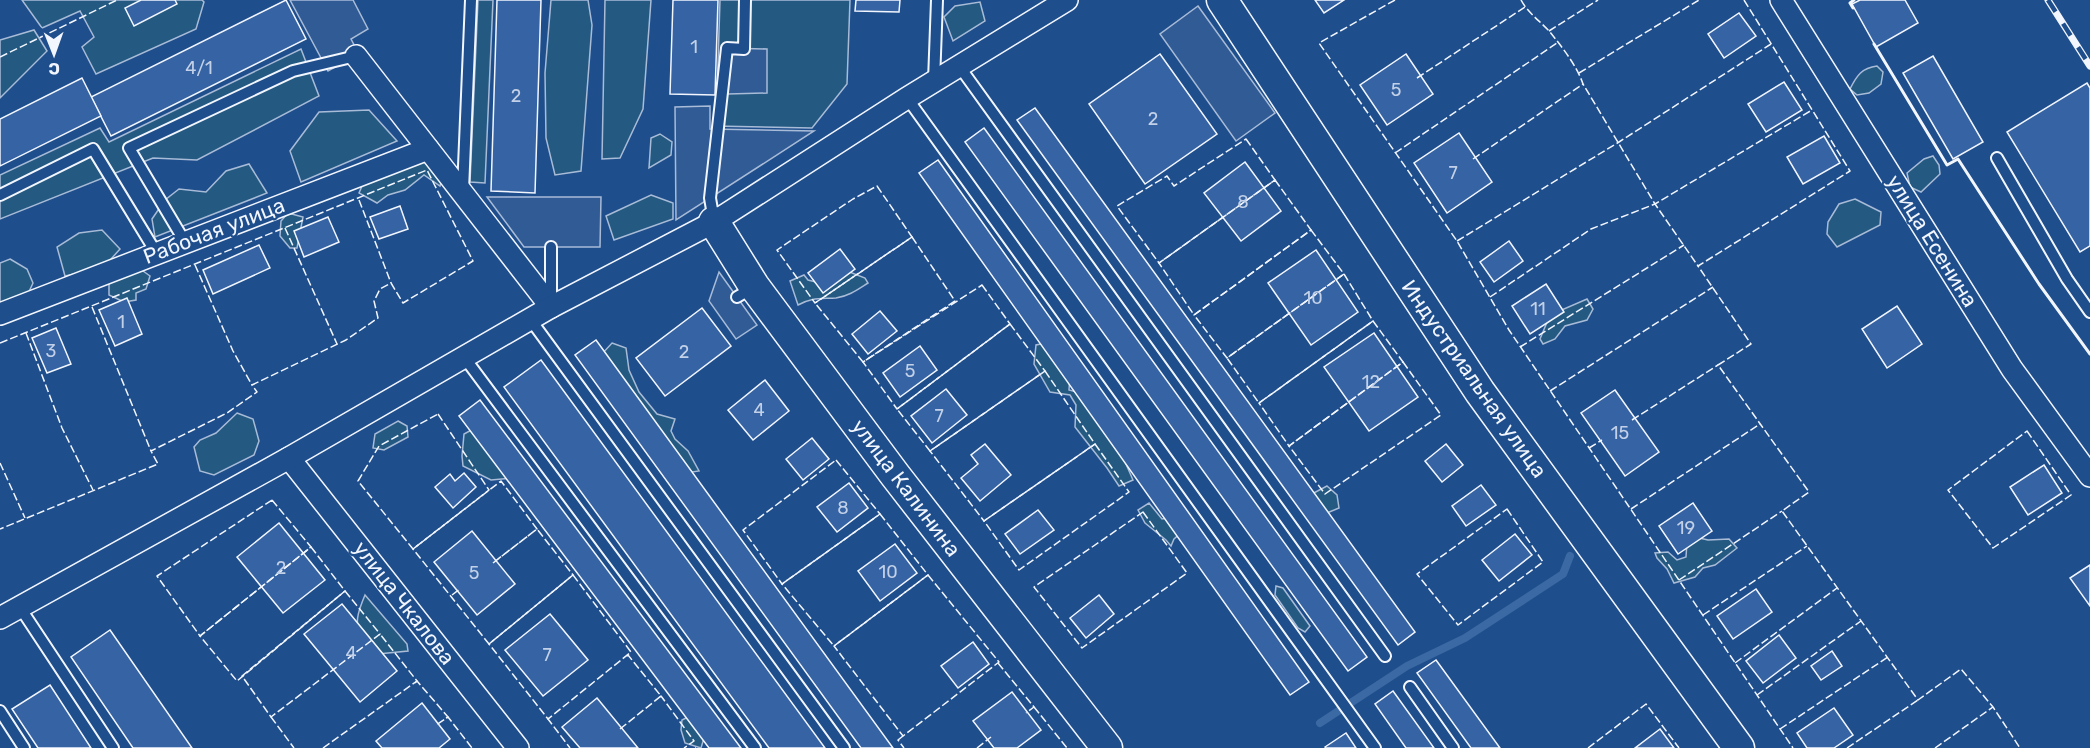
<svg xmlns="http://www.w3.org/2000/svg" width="2090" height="748" font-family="Rubik,sans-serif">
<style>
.green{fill:#245a82;stroke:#a8bbd7;stroke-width:1.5}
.parking{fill:#305b95;stroke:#a8bbd7;stroke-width:1.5}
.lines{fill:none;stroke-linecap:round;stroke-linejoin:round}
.stream{stroke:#3b69a3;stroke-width:8}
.building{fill:#3563a3;stroke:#f2f6ff;stroke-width:1.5}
.lane-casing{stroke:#f2f6ff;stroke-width:14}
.street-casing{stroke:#f2f6ff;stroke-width:24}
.secondary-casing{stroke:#f2f6ff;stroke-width:33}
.lane{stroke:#1f4e8c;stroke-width:10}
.street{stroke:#1f4e8c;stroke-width:21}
.secondary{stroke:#1f4e8c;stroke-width:30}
.rail-casing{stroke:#f2f6ff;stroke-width:7}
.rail{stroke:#1f4e8c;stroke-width:4.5;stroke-dasharray:14;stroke-linecap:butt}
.fence{stroke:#f2f6ff;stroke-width:1.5;stroke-dasharray:8 3;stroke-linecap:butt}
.wall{stroke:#f2f6ff;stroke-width:3}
.labels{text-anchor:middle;stroke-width:4.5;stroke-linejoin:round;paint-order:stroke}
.number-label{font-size:18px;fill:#c3d1e8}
.street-label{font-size:21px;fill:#f2f6ff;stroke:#1f4e8c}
</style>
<rect width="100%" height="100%" fill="#1f4e8c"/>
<!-- green -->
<g class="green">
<polygon points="22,0 202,0 204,2 196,29 96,74 82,47 94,37 80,11 42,28"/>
<polygon points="478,0 493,0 485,183 470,182"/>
<polygon points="551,0 588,0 592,25 581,171 555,175 546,138 545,73"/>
<polygon points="605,0 651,0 643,109 620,158 602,159"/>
<polygon points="720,0 850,0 847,84 812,128 714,126 717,95"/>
<polygon points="980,2 985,21 953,41 944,17 955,6"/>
<polygon points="34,30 47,51 0,98 0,40"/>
<polygon points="301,49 319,96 197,160 153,158 0,219 0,175 100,128 109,142"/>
<path d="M1877,66L1883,72L1881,84L1869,93L1857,95L1850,89C1857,75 1862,68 1877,66Z"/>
<polygon points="369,110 397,141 301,182 290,151 319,112"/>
<polygon points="660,134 672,142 671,155 649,168 651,138"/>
<polygon points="430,156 442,180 440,186 424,175 405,190 388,195 377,203 359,193 365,179"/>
<polygon points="1933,156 1939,165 1940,174 1921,192 1910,187 1907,173 1924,159"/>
<polygon points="249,164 267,193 155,237 152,219 165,200 179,189 206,192 226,171"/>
<polygon points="651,195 673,203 673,219 614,240 606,216"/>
<polygon points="1855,199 1881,212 1880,225 1837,247 1827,234 1828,222 1839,204"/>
<polygon points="288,213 303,217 297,248 290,248 280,236 281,221"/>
<polygon points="102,230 120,249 103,268 65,276 57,247 79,233"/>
<polygon points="10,259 27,269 33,283 27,296 10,305 0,302 0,263"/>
<polygon points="136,266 150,276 146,289 136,293 136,300 124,302 109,295 109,283"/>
<path d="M847,271L865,278L868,283C857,290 849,296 836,298C821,299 812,297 798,305L790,281L804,275L808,280L824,284Z"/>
<polygon points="1587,299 1593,309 1587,320 1565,326 1555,339 1543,344 1540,339 1550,315"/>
<polygon points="612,343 626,348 629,370 639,392 657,414 675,419 671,431 675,439 688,451 699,471 679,474 601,355"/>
<polygon points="1046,343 1070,376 1069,390 1088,395 1119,448 1133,480 1119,486 1107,468 1075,427 1076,405 1070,395 1050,392 1034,364 1036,345"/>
<polygon points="237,413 253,419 259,441 254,455 214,475 200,471 194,447 200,440 216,433"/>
<polygon points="398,421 407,426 408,437 384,450 373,448 375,434"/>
<polygon points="477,427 512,478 491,480 463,466 462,456 464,434"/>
<polygon points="1327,486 1337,495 1339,508 1322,515 1308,496"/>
<polygon points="1149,503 1162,519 1174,517 1182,532 1174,539 1171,546 1166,540 1145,523 1138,510"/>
<polygon points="1695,537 1708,540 1729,539 1737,548 1715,565 1703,568 1695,577 1674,583 1667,569 1657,558 1655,553 1668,552 1677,560 1686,557 1687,542"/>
<polygon points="1276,586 1283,588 1310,626 1305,632 1298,628 1275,595"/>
<path d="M365,595L407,644L408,651L378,654C355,631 352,626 365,595Z"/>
<polygon points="690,716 704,738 701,748 685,743 681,730 682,720"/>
</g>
<!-- parking -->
<g class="parking">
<polygon points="290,0 353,0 368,29 351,39 359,54 328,71"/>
<polygon points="1198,6 1275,113 1236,141 1160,34"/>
<polygon points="727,48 767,49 767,93 728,94"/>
<polygon points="710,106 710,129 814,131 676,220 675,107"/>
<polygon points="487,197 601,197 600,247 524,247"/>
<polygon points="719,272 757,325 736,339 709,301"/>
</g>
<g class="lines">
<!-- stream -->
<polyline class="stream" points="1320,723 1407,666 1465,638 1563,574 1570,556"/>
</g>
<!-- building -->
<g class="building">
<polygon points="141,0 175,0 177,4 134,26 125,8"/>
<polygon points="286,0 306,39 111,136 91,97"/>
<polygon points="497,0 541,0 535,193 491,191"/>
<polygon points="673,0 718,0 715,95 670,94"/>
<polygon points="856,0 900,0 899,12 855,11"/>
<polygon points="1315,0 1344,0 1324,13"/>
<polygon points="1860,0 1905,0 1918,23 1876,47 1852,4"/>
<polygon points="1739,13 1756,36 1724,58 1708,34"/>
<polygon points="1160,54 1217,134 1145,184 1089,104"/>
<polygon points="1406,54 1433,94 1387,125 1360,85"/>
<polygon points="1933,56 1983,142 1953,159 1903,73"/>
<polygon points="82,78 101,116 0,166 0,119"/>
<polygon points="1784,82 1802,110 1766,132 1748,104"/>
<polygon points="2087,83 2090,88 2090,246 2080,252 2007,132"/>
<polygon points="1035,108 1415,632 1398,645 1017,120"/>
<polygon points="984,128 1367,657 1348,671 965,142"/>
<polygon points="1459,133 1492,182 1447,213 1414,163"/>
<polygon points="1824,136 1840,163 1803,184 1787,157"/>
<polygon points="938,160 1309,682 1290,695 919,173"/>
<polygon points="1245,162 1281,211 1241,241 1204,193"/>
<polygon points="400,206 408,229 379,239 370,217"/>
<polygon points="328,217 339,242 304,257 294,231"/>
<polygon points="1509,241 1523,261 1494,282 1480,262"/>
<polygon points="259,245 270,268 213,294 203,270"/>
<polygon points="840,249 855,269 823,293 808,273"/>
<polygon points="1316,250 1358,312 1311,345 1268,283"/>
<polygon points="1546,284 1564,312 1530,334 1512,306"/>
<polygon points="127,298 142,334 115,346 99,310"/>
<polygon points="1897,306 1922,344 1887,368 1862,329"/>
<polygon points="702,308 731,346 665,396 636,358"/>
<polygon points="880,311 897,331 868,354 852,334"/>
<polygon points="56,328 71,364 47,373 32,338"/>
<polygon points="1374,333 1418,397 1369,431 1324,367"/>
<polygon points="596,340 893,748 861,748 575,355"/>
<polygon points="920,346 937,370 900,397 883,373"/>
<polygon points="541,360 825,748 769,748 504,387"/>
<polygon points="765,380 789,411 753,440 728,410"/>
<polygon points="946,389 967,415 932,443 911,416"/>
<polygon points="1615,390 1659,452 1625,476 1581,413"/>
<polygon points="480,400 741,748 709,748 459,416"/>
<polygon points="812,438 829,459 803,480 786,459"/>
<polygon points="985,444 1011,475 980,501 961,478 978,464 971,455"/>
<polygon points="1446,444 1463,465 1442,482 1425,461"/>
<polygon points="2044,465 2062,493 2028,515 2010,487"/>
<polygon points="464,473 476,487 453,508 435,487 450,474 455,481"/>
<polygon points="849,483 868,508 837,532 817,507"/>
<polygon points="1481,485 1496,505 1466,526 1452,506"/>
<polygon points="1693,503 1712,531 1678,554 1659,526"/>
<polygon points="1038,510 1054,530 1020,554 1005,534"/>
<polygon points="279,523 325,580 283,613 237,557"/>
<polygon points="472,531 515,584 477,615 434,562"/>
<polygon points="1515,534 1532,555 1499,581 1482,560"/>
<polygon points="895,544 917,573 880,601 858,571"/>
<polygon points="2090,565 2090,606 2070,578"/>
<polygon points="1756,589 1772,612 1733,639 1717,616"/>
<polygon points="1099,595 1114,614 1086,638 1070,618"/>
<polygon points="342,604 397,671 360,702 304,634"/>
<polygon points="550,614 588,660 543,696 505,650"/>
<polygon points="110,630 192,748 133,748 71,657"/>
<polygon points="1779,635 1796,658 1763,683 1746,661"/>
<polygon points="973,642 989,664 958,688 941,666"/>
<polygon points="1832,651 1842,666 1821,680 1811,666"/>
<polygon points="1436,660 1500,748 1471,748 1417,673"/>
<polygon points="50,685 91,748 38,748 12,709"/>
<polygon points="1393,691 1434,748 1406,748 1375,704"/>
<polygon points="1012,692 1041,730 1017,748 994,748 973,721"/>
<polygon points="597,698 638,748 580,748 562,727"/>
<polygon points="422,703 450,739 439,748 382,748 376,741"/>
<polygon points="1834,708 1853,735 1834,748 1807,748 1797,733"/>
<polygon points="1660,729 1674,748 1635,748"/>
<polygon points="1346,733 1356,748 1326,748 1325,747"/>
</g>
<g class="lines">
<!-- lane casing -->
<g class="lane-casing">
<g id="lane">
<polyline points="959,66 1385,656"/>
<polyline points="934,81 937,0"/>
<polyline points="907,98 1375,748"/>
<polyline points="1997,158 2067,279 2090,312"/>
<polyline points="463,190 471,0"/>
<polyline points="0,195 93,149 157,254"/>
<polyline points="714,221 710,198 727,48 744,49 745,0"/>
<polyline points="185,242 129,148 293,71 356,56"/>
<polyline points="551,247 551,304"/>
<polyline points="737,297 754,287"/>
<polyline points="530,319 844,748"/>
<polyline points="464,357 755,748"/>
<polyline points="19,606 113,748"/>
<polyline points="1410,687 1453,748"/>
<polyline points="0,711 24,748"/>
</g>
</g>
<!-- street casing -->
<g class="street-casing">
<g id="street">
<polyline points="1781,0 2012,369 2090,476"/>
<polyline points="356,56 551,307"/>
<polyline points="0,314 428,149"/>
<polyline points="289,458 518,748"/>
<polyline points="0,618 289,458 551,307 714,222 907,98 1067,0"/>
</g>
</g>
<!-- secondary casing -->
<g class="secondary-casing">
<g id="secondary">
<polyline points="1222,0 1480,392 1739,748"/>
<polyline points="714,222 754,286 895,475 1107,748"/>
</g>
</g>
<!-- lane -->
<use href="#lane" class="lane"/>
<!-- street -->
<use href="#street" class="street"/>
<!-- secondary -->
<use href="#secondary" class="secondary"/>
<!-- rail casing -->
<g class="rail-casing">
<polyline id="rail" points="2048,0 2090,66"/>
</g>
<!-- rail -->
<use href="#rail" class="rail"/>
<!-- fence -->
<g class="fence">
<polyline points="1395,0 1319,43 1457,241 1509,330 1793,748"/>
<path d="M1521,0C1528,13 1540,21 1550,32C1562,47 1577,66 1583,84L1655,204L1698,266"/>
<polyline points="1744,0 1850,171 1698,266 1751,344 1718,365 1809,492 1782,511 1918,700 1961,669 1993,707 2020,748"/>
<polyline points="1549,31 1598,0"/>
<polyline points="0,57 117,0"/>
<polyline points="1579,73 1699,0"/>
<polyline points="1417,78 1525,7"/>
<polygon points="1246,139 1275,180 1159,263 1117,206 1167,176 1174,186"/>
<polyline points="1395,153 1557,43"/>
<polyline points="1473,159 1583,84"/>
<polygon points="1275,180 1311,230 1194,315 1159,263"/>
<polygon points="877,186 912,237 815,303 777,250 853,199"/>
<polyline points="359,200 391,283"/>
<polyline points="285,228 337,344"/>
<polygon points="1311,230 1344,274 1227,358 1194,315"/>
<polygon points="912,237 955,301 863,362 815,303"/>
<polyline points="1457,241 1619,142 1771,44"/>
<polyline points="195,265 233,351 252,385"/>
<polygon points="1344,274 1373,321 1259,403 1227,358"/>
<polygon points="982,285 1010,324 897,409 863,362"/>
<polyline points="1490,297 1591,229 1655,204 1812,110"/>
<polyline points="92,307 151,451"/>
<polygon points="1373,321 1403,362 1289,446 1259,403"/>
<polygon points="1010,324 1045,371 930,451 897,409"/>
<polyline points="26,333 62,428 93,490"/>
<polyline points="0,343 427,170 473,261 403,303 391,283 380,289 374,301 378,318 346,340 252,385 257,392 227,413 151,451 158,464 0,529"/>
<polyline points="1520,347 1684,245"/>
<polygon points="1403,362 1441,415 1325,494 1289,446"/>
<polygon points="1045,371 1095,444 984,521 930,451"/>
<polyline points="1550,391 1713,287"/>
<polygon points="438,414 489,490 413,549 358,481 379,446"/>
<polyline points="1632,420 1718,365"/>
<polygon points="2027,431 2071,495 1993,548 1948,490"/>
<polygon points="1095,444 1129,492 1019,570 984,521"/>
<polyline points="1589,448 1602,440"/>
<polygon points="836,460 880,514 782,584 743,530"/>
<polyline points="0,463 25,518"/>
<polygon points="272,500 311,547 200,636 157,576"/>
<polygon points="1507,509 1543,562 1458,625 1417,574"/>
<polyline points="1631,509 1760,424"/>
<polygon points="1143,512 1187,573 1082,648 1034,587"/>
<polygon points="880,514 928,575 834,646 782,584"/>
<polygon points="311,547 345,591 237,681 200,636"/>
<polyline points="493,563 537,529 501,481 413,549 489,644 573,575 537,529 494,562"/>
<polygon points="573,575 631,652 548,719 489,644"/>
<polygon points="928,575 999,662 903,736 834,646"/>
<polyline points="1679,580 1782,511"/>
<polygon points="345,591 380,634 271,717 242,676"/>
<polyline points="452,595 460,589"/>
<polyline points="1703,615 1807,546"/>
<polyline points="998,663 1034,707 1026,713"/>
<polyline points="1735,663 1837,588"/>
<polyline points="415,683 417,681 448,717 436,725"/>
<polyline points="1757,695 1861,621"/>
<polyline points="660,697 661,696 694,741 684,748"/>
<polyline points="1034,707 1067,748"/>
<polyline points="271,717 294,748"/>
<polyline points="446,718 448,717 472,748"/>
<polyline points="549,718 548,719 570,748"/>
<polyline points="620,729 661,696 628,655 626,657"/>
<polyline points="1780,729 1888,657"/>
<polyline points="903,736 898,740 904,748"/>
<polyline points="323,748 417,681 380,634 379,635"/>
<polyline points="695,748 696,748"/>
<polyline points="977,748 991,737"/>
<polyline points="1588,748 1646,704 1679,748"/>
<polyline points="1847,748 1918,700"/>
<polyline points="1935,748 1993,707"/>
</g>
<!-- wall -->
<g class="wall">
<polyline points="1853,8 1850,3 1854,0"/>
<polyline points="1874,44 1947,165 1958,159 2039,284 2090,354"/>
</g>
</g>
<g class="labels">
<!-- number labels -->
<g class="number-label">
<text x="694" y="53">1</text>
<text x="199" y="74">4/1</text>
<text x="1396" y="96">5</text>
<text x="516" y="102">2</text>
<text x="1153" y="125">2</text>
<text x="1453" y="179">7</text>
<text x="1243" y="208">8</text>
<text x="1313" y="304">10</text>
<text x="1538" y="315">11</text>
<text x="121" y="328">1</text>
<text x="51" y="357">3</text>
<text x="684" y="358">2</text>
<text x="910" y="377">5</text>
<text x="1371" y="388">12</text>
<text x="759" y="416">4</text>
<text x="939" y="422">7</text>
<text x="1620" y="439">15</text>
<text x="843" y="514">8</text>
<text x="1686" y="534">19</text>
<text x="281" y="574">2</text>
<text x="888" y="578">10</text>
<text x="474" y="579">5</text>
<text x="351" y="659">4</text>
<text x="547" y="661">7</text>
</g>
<!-- street labels -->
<g class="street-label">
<text transform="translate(214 231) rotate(-21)" y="7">Рабочая улица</text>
<text transform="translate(1932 241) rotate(58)" y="7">улица Есенина</text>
<text transform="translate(1474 379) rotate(55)" y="7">Индустриальная улица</text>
<text transform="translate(906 488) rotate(53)" y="7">улица Калинина</text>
<text transform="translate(404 603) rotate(52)" y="7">улица Чкалова</text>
</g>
</g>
<!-- north arrow -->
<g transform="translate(54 54) rotate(179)" stroke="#1f4e8c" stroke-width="4.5" paint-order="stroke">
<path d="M0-4.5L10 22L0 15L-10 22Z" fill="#f2f6ff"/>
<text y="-9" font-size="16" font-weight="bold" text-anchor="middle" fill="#f2f6ff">С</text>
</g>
</svg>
